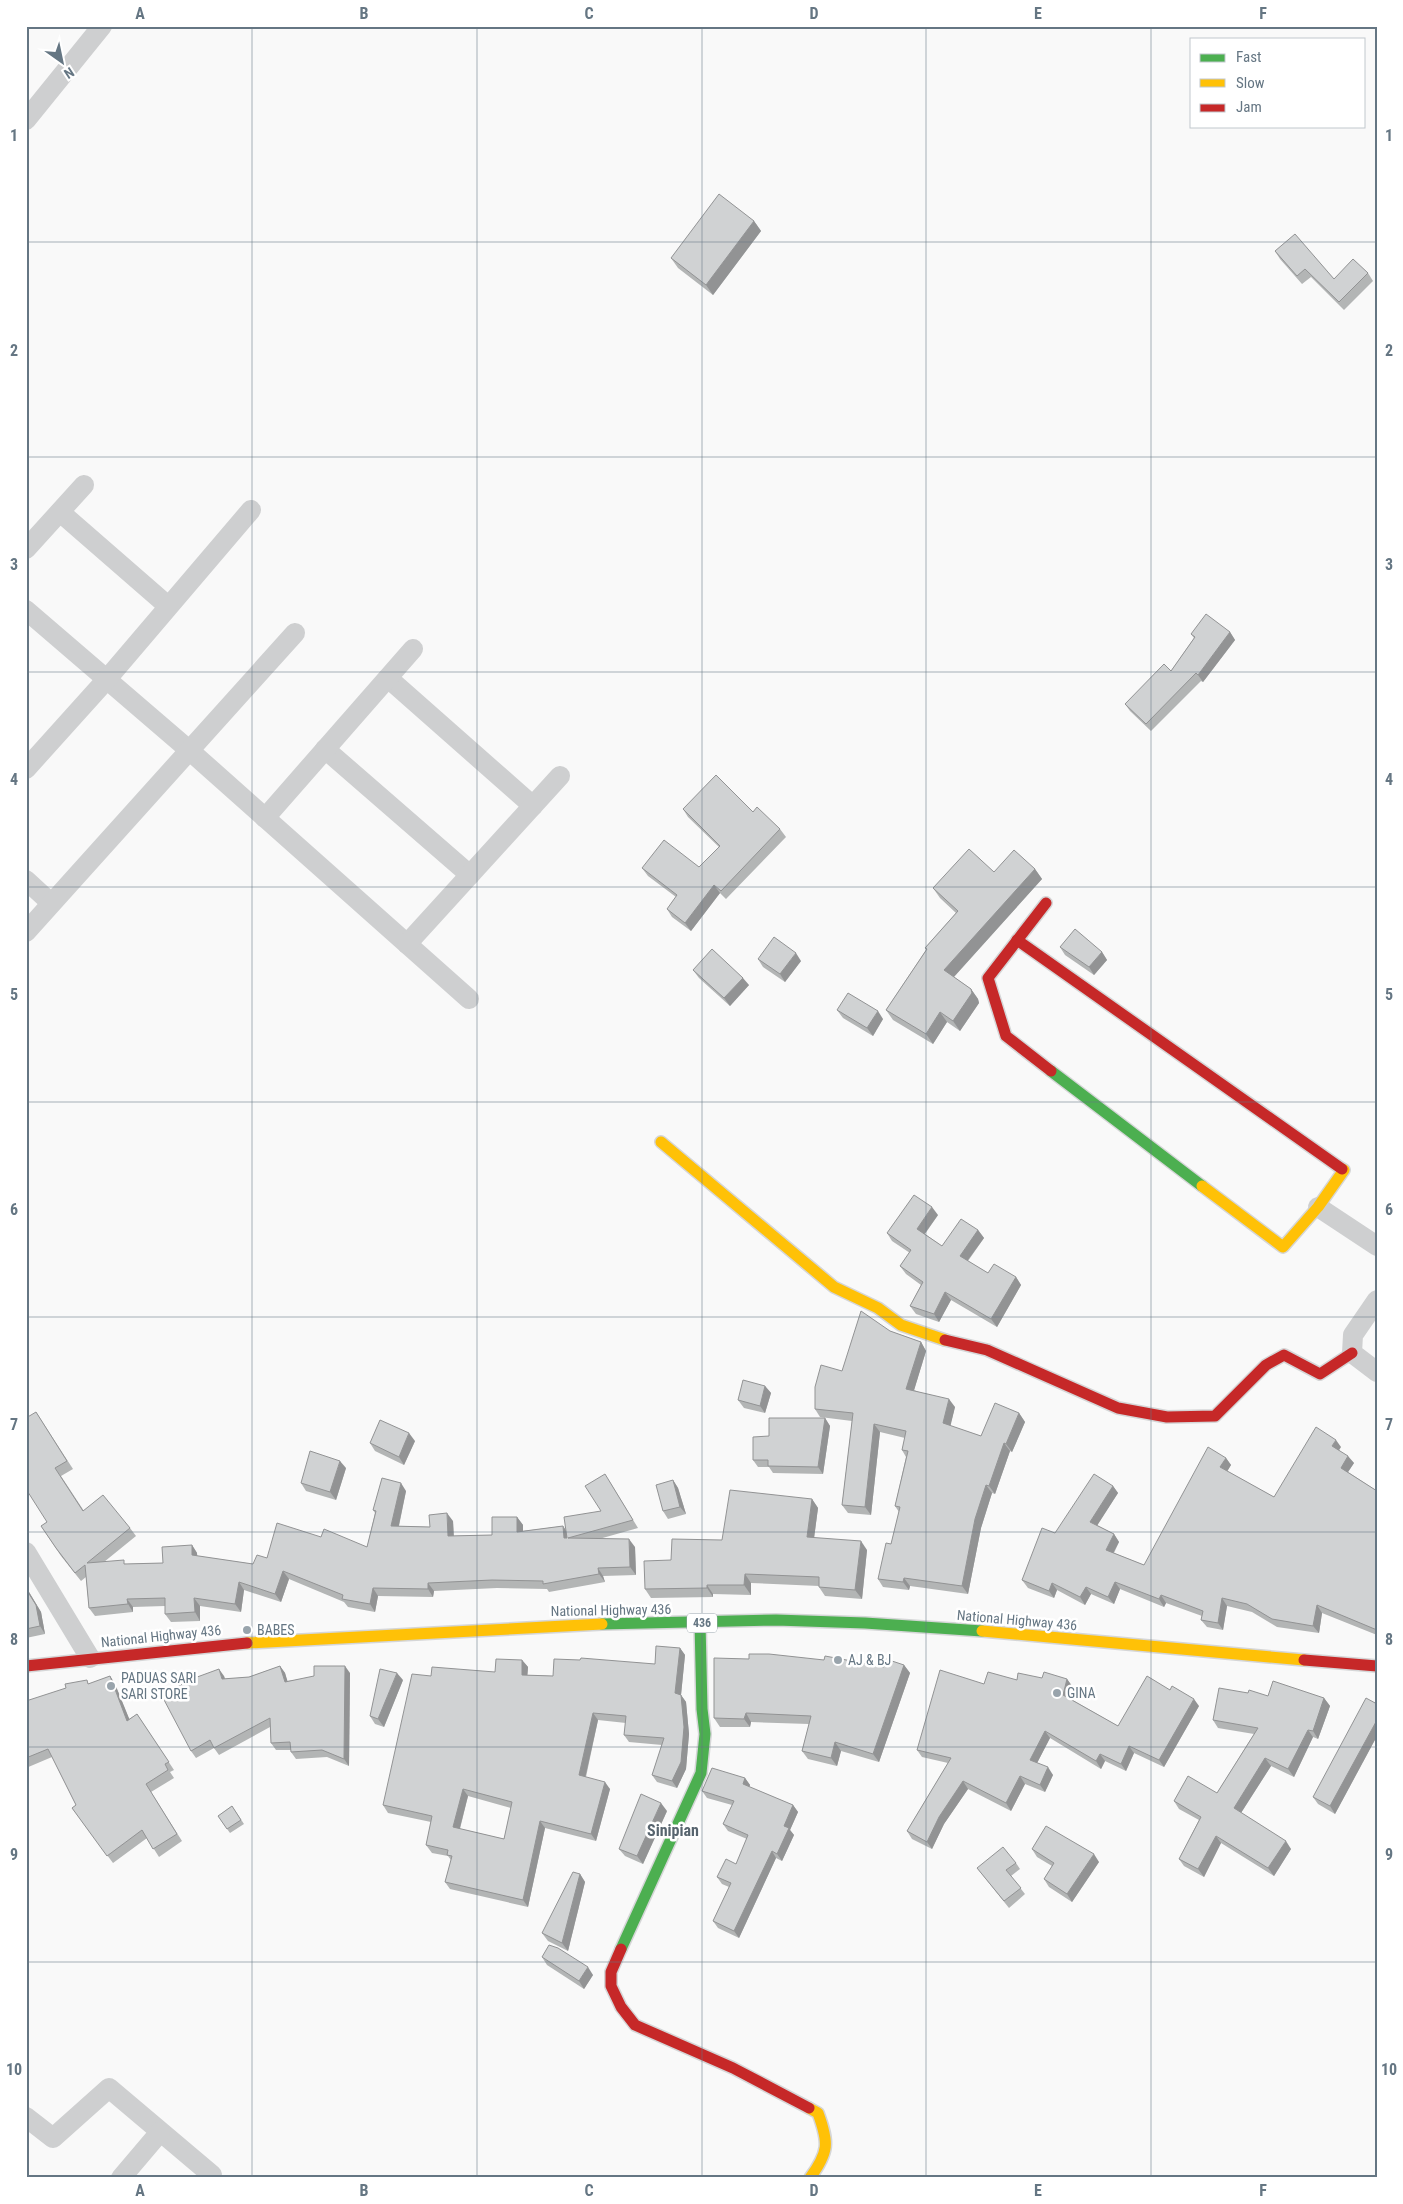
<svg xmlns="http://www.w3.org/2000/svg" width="1403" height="2204" font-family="'Roboto Condensed',sans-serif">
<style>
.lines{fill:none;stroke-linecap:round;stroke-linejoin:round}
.fast-casing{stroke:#d5d6d7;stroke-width:14}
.slow-casing{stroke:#d5d6d7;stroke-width:14}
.jam-casing{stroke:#d5d6d7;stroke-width:14}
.street{stroke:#cecfd0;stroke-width:20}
.fast{stroke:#4caf50;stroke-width:11}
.slow{stroke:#ffc107;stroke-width:11}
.jam{stroke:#c62828;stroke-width:11}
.wall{fill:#b3b5b5;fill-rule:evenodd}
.shaded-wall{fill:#929394}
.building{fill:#d0d2d3;stroke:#929394;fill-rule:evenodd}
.grid{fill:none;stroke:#657683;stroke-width:1;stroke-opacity:0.55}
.poi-dot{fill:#99a4ac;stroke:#fff;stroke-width:2}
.labels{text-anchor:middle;stroke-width:5;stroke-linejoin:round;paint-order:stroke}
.shield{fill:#fff;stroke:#939fa8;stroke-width:1}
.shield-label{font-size:12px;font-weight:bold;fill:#657683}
.street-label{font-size:14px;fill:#657683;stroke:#fff}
.poi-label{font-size:14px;fill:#657683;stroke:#fff;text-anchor:start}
.quarter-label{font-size:16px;font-weight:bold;fill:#57646e;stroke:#fff}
.neatline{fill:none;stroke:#657683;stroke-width:2}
.grid-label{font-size:16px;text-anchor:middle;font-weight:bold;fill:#657683}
</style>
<rect width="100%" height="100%" fill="#f9f9f9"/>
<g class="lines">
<!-- fast casing -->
<g class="fast-casing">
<g id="fast">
<polyline points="1051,1071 1202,1186"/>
<polyline points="602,1624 776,1620 865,1623 982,1631"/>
<polyline points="621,1949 701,1773 705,1734 702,1709 700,1623"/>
</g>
</g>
<!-- slow casing -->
<g class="slow-casing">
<g id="slow">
<polyline points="661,1142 834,1287 878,1308 901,1325 945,1340"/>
<polyline points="1202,1186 1283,1247 1318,1207 1344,1170 1342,1169"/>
<polyline points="982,1631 1304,1660"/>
<polyline points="247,1643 602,1624"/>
<path d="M809,2108L818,2113C829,2143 829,2152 810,2178"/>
</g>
</g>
<!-- jam casing -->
<g class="jam-casing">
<g id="jam">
<polyline points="1046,903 988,978 1006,1036 1051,1071"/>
<polyline points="1017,940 1342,1169"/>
<polyline points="945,1340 987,1350 1118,1408 1167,1417 1215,1416 1266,1365 1284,1355 1320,1374 1352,1353"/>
<polyline points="1304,1660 1377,1666"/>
<polyline points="26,1666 247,1643"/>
<polyline points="621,1949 611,1972 611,1986 621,2007 635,2025 733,2068 809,2108"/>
</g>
</g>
<!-- street -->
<g class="street">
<polyline points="26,120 102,26"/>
<polyline points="60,512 168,606"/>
<polyline points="26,549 84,485"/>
<polyline points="26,610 189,750 469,999"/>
<polyline points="388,678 533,806"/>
<polyline points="325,749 470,875"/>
<polyline points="26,769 107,679 251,510"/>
<polyline points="265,818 413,649"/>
<polyline points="26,880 51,903"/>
<polyline points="26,932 295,633"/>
<polyline points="407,944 560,776"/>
<polyline points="1318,1207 1377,1246"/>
<polyline points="1377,1300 1353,1335 1352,1353 1377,1372"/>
<polyline points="26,1552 90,1658"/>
<polyline points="26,2117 53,2138 109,2088 212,2175 210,2178"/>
<polyline points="121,2178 160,2132"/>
</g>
<!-- fast -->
<use href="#fast" class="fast"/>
<!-- slow -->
<use href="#slow" class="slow"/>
<!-- jam -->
<use href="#jam" class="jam"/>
</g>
<!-- wall -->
<g class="wall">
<polygon points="754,221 761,231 713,295 678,268 671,258"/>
<polygon points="1275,251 1334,279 1368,273 1373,281 1344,310 1311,277 1302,284 1280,259"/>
<polygon points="1230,632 1235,640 1203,682 1201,681 1151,731 1130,711 1125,704 1171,671 1194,638 1191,634"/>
<polygon points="683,809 753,812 780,829 786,837 726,899 720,893 691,931 672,917 667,909 676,897 648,876 642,868 699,867 719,847 688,817"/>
<polygon points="1035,869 1042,879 954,977 971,989 978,999 979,1003 960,1031 947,1022 933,1044 893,1020 886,1010 926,950 925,948 956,913 940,898 933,888 994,872"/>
<polygon points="1060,947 1102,952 1107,960 1094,975 1065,955"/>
<polygon points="758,959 801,961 785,982 763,967"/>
<polygon points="693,970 749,985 730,1006 699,978"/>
<polygon points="837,1010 883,1019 873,1036 843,1018"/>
<polygon points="938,1215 925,1234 942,1246 978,1230 984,1238 968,1261 988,1273 1016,1277 1021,1285 997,1327 951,1300 939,1322 916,1314 910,1306 921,1285 906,1274 900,1266 910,1253 892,1241 887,1233"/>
<polygon points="890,1331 921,1342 926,1351 914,1390 955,1407 950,1426 981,1436 1019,1413 1025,1422 1012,1452 1010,1451 995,1494 992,1493 981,1528 968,1594 910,1586 909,1590 883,1587 878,1579 891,1544 899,1512 895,1506 906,1457 902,1450 905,1438 880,1432 871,1515 848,1513 842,1505 852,1421 820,1417 815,1409 842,1371"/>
<polygon points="765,1386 771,1393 765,1413 744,1408 738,1400"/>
<polygon points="36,1412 73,1469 61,1476 84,1511 130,1528 136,1536 104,1562 127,1564 163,1563 192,1545 197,1553 197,1556 253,1564 267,1558 321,1537 367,1547 375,1513 373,1510 406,1491 399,1526 430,1527 453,1521 454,1536 492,1535 517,1517 523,1525 523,1531 563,1526 566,1530 601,1511 610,1482 638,1528 599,1539 635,1547 636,1575 603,1576 605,1582 549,1592 547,1589 497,1588 434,1591 433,1597 378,1596 375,1612 348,1607 344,1602 289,1579 281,1602 244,1590 241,1612 200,1606 200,1621 171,1622 165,1614 165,1606 133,1607 133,1612 95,1616 89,1608 86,1577 81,1581 61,1556 41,1526 47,1522"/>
<polygon points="825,1418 830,1426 823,1474 773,1473 769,1467 758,1467 753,1460 769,1436"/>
<polygon points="415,1441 404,1465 375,1451 370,1443"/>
<polygon points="1341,1447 1339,1450 1354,1463 1348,1472 1377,1491 1377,1635 1322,1613 1319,1633 1277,1627 1252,1612 1227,1606 1223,1630 1207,1627 1201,1620 1202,1616 1166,1603 1164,1607 1120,1589 1114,1604 1091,1594 1085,1605 1057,1590 1054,1598 1028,1588 1022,1580 1055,1533 1113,1486 1118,1493 1097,1525 1114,1534 1119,1542 1114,1553 1144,1565 1226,1458 1231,1465 1227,1471 1274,1497"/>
<polygon points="346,1468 336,1500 306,1491 301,1483"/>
<polygon points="673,1480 678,1488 686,1514 668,1519 663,1511"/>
<polygon points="812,1499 818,1508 814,1538 867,1550 862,1599 825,1596 819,1587 819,1586 751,1583 751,1595 713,1594 713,1597 651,1598 645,1589 671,1560 722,1540"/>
<polygon points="26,1587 41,1612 45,1634 26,1638"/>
<path d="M680,1648L685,1655L681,1695L686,1702L689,1734L686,1769L677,1788L657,1782L652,1775L662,1745L629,1742L624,1735L626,1723L598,1720L586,1777L610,1789L596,1841L545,1828L528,1907L450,1889L445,1882L451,1860L448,1856L432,1853L426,1845L431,1822L388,1813L383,1805L495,1672L522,1660L528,1667L527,1675L553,1676L655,1664ZM468,1796L511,1808L504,1839L460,1829Z"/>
<polygon points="904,1665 910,1673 879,1762 841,1751 837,1766 808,1759 802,1751 809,1724 751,1722 750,1727 720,1727 714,1718 884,1667"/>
<polygon points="280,1666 285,1673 287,1681 350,1673 349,1766 327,1757 296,1759 291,1752 291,1750 276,1750 271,1743 270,1727 219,1755 214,1748 196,1758 191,1751 224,1676 225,1679 249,1677"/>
<polygon points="110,1676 115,1684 129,1719 137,1714 174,1770 170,1772 174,1778 151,1792 182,1841 159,1857 147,1838 113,1863 72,1808 76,1805 52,1757 26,1768 26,1701 90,1684"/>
<polygon points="1042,1678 1067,1679 1072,1686 1069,1698 1118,1726 1199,1706 1164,1767 1134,1753 1126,1771 1105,1761 1101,1769 1050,1738 1037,1763 1053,1775 1045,1792 1025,1784 1011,1811 968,1789 944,1824 932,1849 912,1839 907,1831 948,1763 922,1757 917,1750 984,1684 1017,1680"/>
<polygon points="403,1680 384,1727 375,1724 370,1716"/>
<polygon points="1268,1696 1324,1698 1330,1706 1318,1739 1313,1737 1294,1777 1271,1766 1241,1813 1291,1849 1274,1876 1221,1843 1204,1877 1184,1866 1179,1859 1199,1820 1179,1809 1174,1801 1217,1793 1254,1734 1218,1728 1213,1720"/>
<polygon points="1377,1704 1377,1736 1335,1814 1318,1804 1313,1797"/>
<polygon points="745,1778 750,1785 749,1787 793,1805 798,1812 790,1830 794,1835 782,1861 776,1858 739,1938 718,1928 713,1921 729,1887 722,1884 717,1877 736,1864 747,1839 728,1831 723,1824 732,1805 707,1798 702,1791"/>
<polygon points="232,1806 244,1824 230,1833 218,1816"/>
<polygon points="667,1811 643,1864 625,1856 619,1849"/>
<polygon points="1032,1849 1099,1862 1072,1902 1049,1887 1044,1879 1052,1866 1037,1857"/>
<polygon points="1016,1863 1020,1869 1011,1876 1025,1894 1009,1908 977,1868"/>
<polygon points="580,1874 585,1882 568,1951 548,1941 542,1933"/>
<polygon points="542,1957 593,1975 584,1989 547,1965"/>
</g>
<!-- shaded-wall -->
<g class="shaded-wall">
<polygon points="754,221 761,231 713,295 706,285"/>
<polygon points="1230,632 1235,640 1203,682 1198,675"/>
<polygon points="1035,869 1042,879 951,980 944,970"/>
<polygon points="714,885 720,893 691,931 685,923"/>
<polygon points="1102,952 1107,960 1094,975 1089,967"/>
<polygon points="796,953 801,961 785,982 780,974"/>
<polygon points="743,978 749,985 730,1006 724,998"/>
<polygon points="971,989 978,999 979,1003 960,1031 953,1021"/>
<polygon points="878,1011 883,1019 873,1036 867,1028"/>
<polygon points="940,1012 947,1022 933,1044 926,1034"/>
<polygon points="932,1207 938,1215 923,1236 917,1229"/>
<polygon points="978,1230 984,1238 965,1264 960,1256"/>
<polygon points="1016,1277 1021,1285 997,1327 991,1319"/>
<polygon points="945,1292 951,1300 939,1322 934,1314"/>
<polygon points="921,1342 926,1351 912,1397 906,1389"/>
<polygon points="765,1386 771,1393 765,1413 760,1406"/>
<polygon points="949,1399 955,1407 949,1432 943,1423"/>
<polygon points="1019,1413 1025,1422 1012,1452 1006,1444"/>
<polygon points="825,1418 830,1426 823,1474 818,1467"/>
<polygon points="874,1424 880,1432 871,1515 865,1507"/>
<polygon points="409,1433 415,1441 404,1465 399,1457"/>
<polygon points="1336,1440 1341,1447 1337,1453 1332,1446"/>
<polygon points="1004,1443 1010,1451 995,1494 989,1486"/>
<polygon points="1348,1456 1354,1463 1346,1475 1341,1468"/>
<polygon points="1226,1458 1231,1465 1225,1475 1220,1467"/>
<polygon points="340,1461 346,1468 336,1500 330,1492"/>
<polygon points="673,1480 678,1488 686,1514 680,1507"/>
<polygon points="401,1483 406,1491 397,1534 391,1526"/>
<polygon points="986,1485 992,1493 981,1528 968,1594 962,1586 975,1519"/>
<polygon points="1113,1486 1118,1493 1095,1529 1090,1522"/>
<polygon points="812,1499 818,1508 813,1546 807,1537"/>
<polygon points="447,1513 453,1521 454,1544 448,1536"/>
<polygon points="517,1517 523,1525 523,1540 517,1532"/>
<polygon points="563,1526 568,1534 569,1538 564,1538"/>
<polygon points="1114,1534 1119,1542 1111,1557 1106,1550"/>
<polygon points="629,1539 635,1547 636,1575 630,1567"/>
<polygon points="861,1541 867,1550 862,1599 855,1590"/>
<polygon points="192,1545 197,1553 198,1564 192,1555"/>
<polygon points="598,1568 603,1576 605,1582 599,1574"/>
<polygon points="283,1571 289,1579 281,1602 275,1594"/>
<polygon points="745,1574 751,1583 751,1595 744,1585"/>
<polygon points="904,1578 910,1586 909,1590 903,1582"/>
<polygon points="239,1582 244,1590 241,1612 235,1604"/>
<polygon points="1115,1582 1120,1589 1114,1604 1108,1597"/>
<polygon points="428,1583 434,1591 433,1597 428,1589"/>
<polygon points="1052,1583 1057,1590 1054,1598 1049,1591"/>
<polygon points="707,1585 713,1594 713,1597 707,1588"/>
<polygon points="26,1587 41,1612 45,1634 40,1626"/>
<polygon points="1086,1587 1091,1594 1085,1605 1080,1597"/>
<polygon points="373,1588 378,1596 375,1612 370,1604"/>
<polygon points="1161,1595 1166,1603 1164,1607 1159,1599"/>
<polygon points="194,1598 200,1606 200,1621 195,1612"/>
<polygon points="1222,1598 1227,1606 1223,1630 1218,1623"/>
<polygon points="127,1599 133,1607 133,1612 128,1604"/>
<polygon points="1317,1605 1322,1613 1319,1633 1313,1626"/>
<polygon points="680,1648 685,1655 681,1695 686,1702 689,1734 686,1769 677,1788 672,1781 675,1693"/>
<polygon points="522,1660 528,1667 527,1682 522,1675"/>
<polygon points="904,1665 910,1673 879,1762 873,1754"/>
<polygon points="280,1666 285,1673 290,1689 285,1682"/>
<polygon points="345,1666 350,1673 349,1766 344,1759"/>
<polygon points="219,1669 224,1676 227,1686 222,1679"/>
<polygon points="397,1673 403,1680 384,1727 378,1719"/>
<polygon points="110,1676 115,1684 133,1728 127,1721"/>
<polygon points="1067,1679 1072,1686 1068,1702 1063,1695"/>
<polygon points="1324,1698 1330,1706 1318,1739 1313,1731"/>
<polygon points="1194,1699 1199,1706 1164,1767 1159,1760"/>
<polygon points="593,1713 598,1720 584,1783 579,1775"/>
<polygon points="746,1713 751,1722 750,1727 744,1719"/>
<polygon points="1377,1720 1377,1736 1335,1814 1330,1806"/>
<polygon points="1308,1730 1313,1737 1294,1777 1288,1769"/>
<polygon points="1045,1731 1050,1738 1035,1767 1030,1760"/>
<polygon points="835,1742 841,1751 837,1766 831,1758"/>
<polygon points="1129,1746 1134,1753 1126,1771 1121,1764"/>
<polygon points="1100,1754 1105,1761 1101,1769 1096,1761"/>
<polygon points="1265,1758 1271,1766 1239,1816 1234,1808"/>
<polygon points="1048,1767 1053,1775 1045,1792 1040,1785"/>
<polygon points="1020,1776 1025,1784 1011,1811 1006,1803"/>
<polygon points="745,1778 750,1785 748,1791 743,1784"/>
<polygon points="963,1781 968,1789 944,1824 932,1849 927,1842 939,1817"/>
<polygon points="605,1782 610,1789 596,1841 591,1834"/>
<polygon points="463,1789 468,1796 458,1835 453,1827"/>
<polygon points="661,1803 667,1811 643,1864 637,1856"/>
<polygon points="793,1805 798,1812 790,1830 794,1835 782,1861 777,1854 784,1826"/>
<polygon points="540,1821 545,1828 528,1907 523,1900"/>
<polygon points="1216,1836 1221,1843 1204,1877 1198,1869"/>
<polygon points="1286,1841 1291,1849 1274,1876 1268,1868"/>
<polygon points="772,1851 776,1858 739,1938 734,1931"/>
<polygon points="1094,1854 1099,1862 1072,1902 1067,1894"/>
<polygon points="580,1874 585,1882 568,1951 562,1943"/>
<polygon points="588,1967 593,1975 584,1989 579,1981"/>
</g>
<!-- building -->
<g class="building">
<polygon points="719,194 754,221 706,285 671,258"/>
<polygon points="1295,234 1334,279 1353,259 1368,273 1339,302 1305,269 1297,276 1275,251"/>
<polygon points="1206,614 1230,632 1198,675 1196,673 1146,724 1125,704 1164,664 1171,671 1195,637 1191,634"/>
<polygon points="716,775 753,812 757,807 780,829 721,891 714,885 685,923 667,909 677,895 642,868 664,840 699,867 720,846 683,809"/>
<polygon points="969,849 994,872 1014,850 1035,869 944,970 971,989 972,993 953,1021 940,1012 926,1034 886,1010 927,949 925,948 958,911 933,888"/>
<polygon points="1075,929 1102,952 1089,967 1060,947"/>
<polygon points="774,937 796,953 780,974 758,959"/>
<polygon points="712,949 743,978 724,998 693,970"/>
<polygon points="848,993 878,1011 867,1028 837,1010"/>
<polygon points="914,1195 932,1207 917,1229 942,1246 961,1219 978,1230 960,1256 988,1273 994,1264 1016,1277 991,1319 945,1292 934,1314 910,1306 923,1282 900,1266 911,1250 887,1233"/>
<polygon points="861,1311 890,1331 921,1342 906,1389 949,1399 943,1423 981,1436 995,1403 1019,1413 1006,1444 1004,1443 989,1486 986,1485 975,1519 962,1586 904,1578 903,1582 878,1579 886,1543 891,1544 900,1507 895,1506 908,1451 902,1450 906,1431 874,1424 865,1507 842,1505 853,1413 815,1409 815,1387 821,1365 842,1371"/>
<polygon points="743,1380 765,1386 760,1406 738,1400"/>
<polygon points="36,1412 67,1461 55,1468 83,1511 103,1495 130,1528 87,1563 124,1560 124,1564 163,1563 162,1547 192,1545 192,1555 253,1564 257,1555 267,1558 277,1523 321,1537 324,1529 367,1547 376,1511 373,1510 382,1478 401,1483 391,1526 430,1527 429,1515 447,1513 448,1536 492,1535 492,1517 517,1517 517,1532 563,1526 564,1538 567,1538 564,1517 601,1511 585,1486 605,1474 633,1520 568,1538 629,1539 630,1567 598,1568 599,1574 543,1584 543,1581 492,1580 428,1583 428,1589 373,1588 370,1604 342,1599 343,1595 283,1571 275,1594 239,1582 235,1604 194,1598 195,1612 165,1614 165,1598 127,1599 128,1604 89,1608 85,1565 75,1573 56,1548 41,1526 47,1522 26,1489 26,1418"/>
<polygon points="769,1418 825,1418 818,1467 768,1466 768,1460 753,1460 753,1437 769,1436"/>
<polygon points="380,1420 409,1433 399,1457 370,1443"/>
<polygon points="1316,1427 1336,1440 1332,1446 1348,1456 1341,1468 1377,1491 1377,1630 1317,1605 1313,1626 1272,1619 1247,1604 1222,1598 1218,1623 1201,1620 1203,1611 1161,1595 1159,1599 1115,1582 1108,1597 1086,1587 1080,1597 1052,1583 1049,1591 1022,1580 1042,1528 1055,1533 1094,1474 1113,1486 1090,1522 1114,1534 1106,1550 1144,1565 1208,1447 1226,1458 1220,1467 1274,1497"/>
<polygon points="310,1451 340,1461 330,1492 301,1483"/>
<polygon points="673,1480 680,1507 663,1511 656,1485"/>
<polygon points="730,1490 812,1499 807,1537 861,1541 855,1590 819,1587 819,1577 745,1574 744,1585 707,1585 707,1588 645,1589 644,1561 671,1560 672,1539 722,1540"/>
<polygon points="26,1589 36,1605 40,1626 26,1629"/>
<path d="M656,1646L680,1648L675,1693L681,1695L684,1727L681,1762L672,1781L652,1775L664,1738L624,1735L626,1716L593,1713L579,1775L605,1782L591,1834L540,1821L523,1900L445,1882L452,1856L447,1855L448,1850L426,1845L432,1816L383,1805L412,1674L431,1676L432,1667L495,1672L496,1659L522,1660V1675L553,1676L554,1659L580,1660L581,1658L655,1664ZM463,1789L512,1802L504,1839L453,1827Z"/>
<polygon points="749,1654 769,1654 824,1660 825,1656 884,1667 886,1659 904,1665 873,1754 835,1742 831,1758 802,1751 811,1716 746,1713 744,1719 714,1718 714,1658 749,1659"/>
<polygon points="280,1666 285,1682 314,1676 314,1666 345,1666 344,1759 322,1750 291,1752 290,1742 271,1743 270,1718 214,1748 210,1740 191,1751 162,1696 189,1680 219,1669 222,1679 249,1677"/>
<polygon points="380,1669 397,1673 378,1719 370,1716"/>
<polygon points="940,1670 984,1684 988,1672 1017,1680 1018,1673 1042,1678 1044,1672 1067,1679 1063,1695 1118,1726 1147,1676 1170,1690 1172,1686 1194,1699 1159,1760 1129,1746 1121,1764 1100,1754 1096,1761 1045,1731 1030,1760 1048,1767 1040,1785 1020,1776 1006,1803 963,1781 939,1817 927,1842 907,1831 951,1758 917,1750"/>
<polygon points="110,1676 127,1721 137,1714 169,1762 165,1764 168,1770 146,1784 177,1834 153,1849 142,1830 107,1856 72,1808 76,1805 48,1749 26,1758 26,1701 66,1688 65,1684 87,1680 88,1684"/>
<polygon points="1273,1681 1324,1698 1313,1731 1308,1730 1288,1769 1265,1758 1234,1808 1286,1841 1268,1868 1216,1836 1198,1869 1179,1859 1201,1817 1174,1801 1188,1776 1217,1793 1258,1728 1213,1720 1219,1688 1248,1693 1249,1690 1268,1696"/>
<polygon points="1366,1698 1377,1704 1377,1720 1330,1806 1313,1797"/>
<polygon points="712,1768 745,1778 743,1784 793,1805 784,1826 789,1828 777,1854 772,1851 734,1931 713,1921 731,1883 717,1877 726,1859 736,1864 748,1835 723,1824 734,1801 702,1791"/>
<polygon points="641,1794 661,1803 637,1856 619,1849"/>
<polygon points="232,1806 241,1820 227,1829 218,1816"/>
<polygon points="1046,1826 1094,1854 1067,1894 1044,1879 1054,1863 1032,1849"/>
<polygon points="1003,1847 1016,1863 1006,1870 1021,1888 1004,1901 977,1868"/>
<polygon points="573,1872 580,1874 562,1943 542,1933"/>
<polygon points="549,1945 558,1948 588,1967 579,1981 542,1957"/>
</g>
<!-- grid -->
<path class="grid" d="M252,26V2178M477,26V2178M702,26V2178M926,26V2178M1151,26V2178M26,242H1377M26,457H1377M26,672H1377M26,887H1377M26,1102H1377M26,1317H1377M26,1532H1377M26,1747H1377M26,1962H1377"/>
<!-- markers -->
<g class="poi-dot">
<circle cx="247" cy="1630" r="5"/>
<circle cx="838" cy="1660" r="5"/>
<circle cx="111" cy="1686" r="5"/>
<circle cx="1057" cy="1693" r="5"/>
</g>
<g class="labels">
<!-- shield labels -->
<rect class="shield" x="687" y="1613.5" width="30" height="19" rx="4"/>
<g class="shield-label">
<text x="702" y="1627">436</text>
</g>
<!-- street labels -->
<g class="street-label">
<text transform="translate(611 1610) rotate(-1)" y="5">National Highway 436</text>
<text transform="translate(1017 1620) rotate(5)" y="5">National Highway 436</text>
<text transform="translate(161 1636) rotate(-6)" y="5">National Highway 436</text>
</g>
<!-- poi labels -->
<g class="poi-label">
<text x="257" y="1635">BABES</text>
<text x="848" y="1665">AJ &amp; BJ</text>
<text x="121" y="1683">PADUAS SARI<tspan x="121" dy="16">SARI STORE</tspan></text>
<text x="1067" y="1698">GINA</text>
</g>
<!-- quarter labels -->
<g class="quarter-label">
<text x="673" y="1836">Sinipian</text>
</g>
</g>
<!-- border -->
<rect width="1403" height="2204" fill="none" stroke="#ffffff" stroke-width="55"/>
<!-- legend -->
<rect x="1190" y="38" width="175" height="90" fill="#ffffff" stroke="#c1c8cd"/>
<rect x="1200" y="54" width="25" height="8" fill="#4caf50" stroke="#c1c8cd"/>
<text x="1236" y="62" font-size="15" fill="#657683">Fast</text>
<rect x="1200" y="79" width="25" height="8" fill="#ffc107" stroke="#c1c8cd"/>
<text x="1236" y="88" font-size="15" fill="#657683">Slow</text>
<rect x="1200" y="104" width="25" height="8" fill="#c62828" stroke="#c1c8cd"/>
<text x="1236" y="112" font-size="15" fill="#657683">Jam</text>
<!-- north arrow -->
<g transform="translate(62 62) rotate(147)" stroke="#ffffff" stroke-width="4" paint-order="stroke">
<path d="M0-4L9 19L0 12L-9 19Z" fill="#657683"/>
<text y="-8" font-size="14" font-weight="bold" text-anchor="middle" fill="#657683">N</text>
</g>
<rect x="28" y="28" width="1348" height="2148" class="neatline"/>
<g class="grid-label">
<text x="140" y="19">A</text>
<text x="364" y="19">B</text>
<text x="589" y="19">C</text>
<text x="814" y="19">D</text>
<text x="1038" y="19">E</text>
<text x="1263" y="19">F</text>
<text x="14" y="141">1</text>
<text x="1389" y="141">1</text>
<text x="14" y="356">2</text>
<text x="1389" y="356">2</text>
<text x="14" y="570">3</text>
<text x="1389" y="570">3</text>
<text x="14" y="785">4</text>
<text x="1389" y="785">4</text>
<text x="14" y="1000">5</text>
<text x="1389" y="1000">5</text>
<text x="14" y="1215">6</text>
<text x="1389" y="1215">6</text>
<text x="14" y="1430">7</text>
<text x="1389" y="1430">7</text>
<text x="14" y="1645">8</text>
<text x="1389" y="1645">8</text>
<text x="14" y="1860">9</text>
<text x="1389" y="1860">9</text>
<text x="14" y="2075">10</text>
<text x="1389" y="2075">10</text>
<text x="140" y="2196">A</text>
<text x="364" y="2196">B</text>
<text x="589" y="2196">C</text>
<text x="814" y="2196">D</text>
<text x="1038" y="2196">E</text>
<text x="1263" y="2196">F</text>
</g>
</svg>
